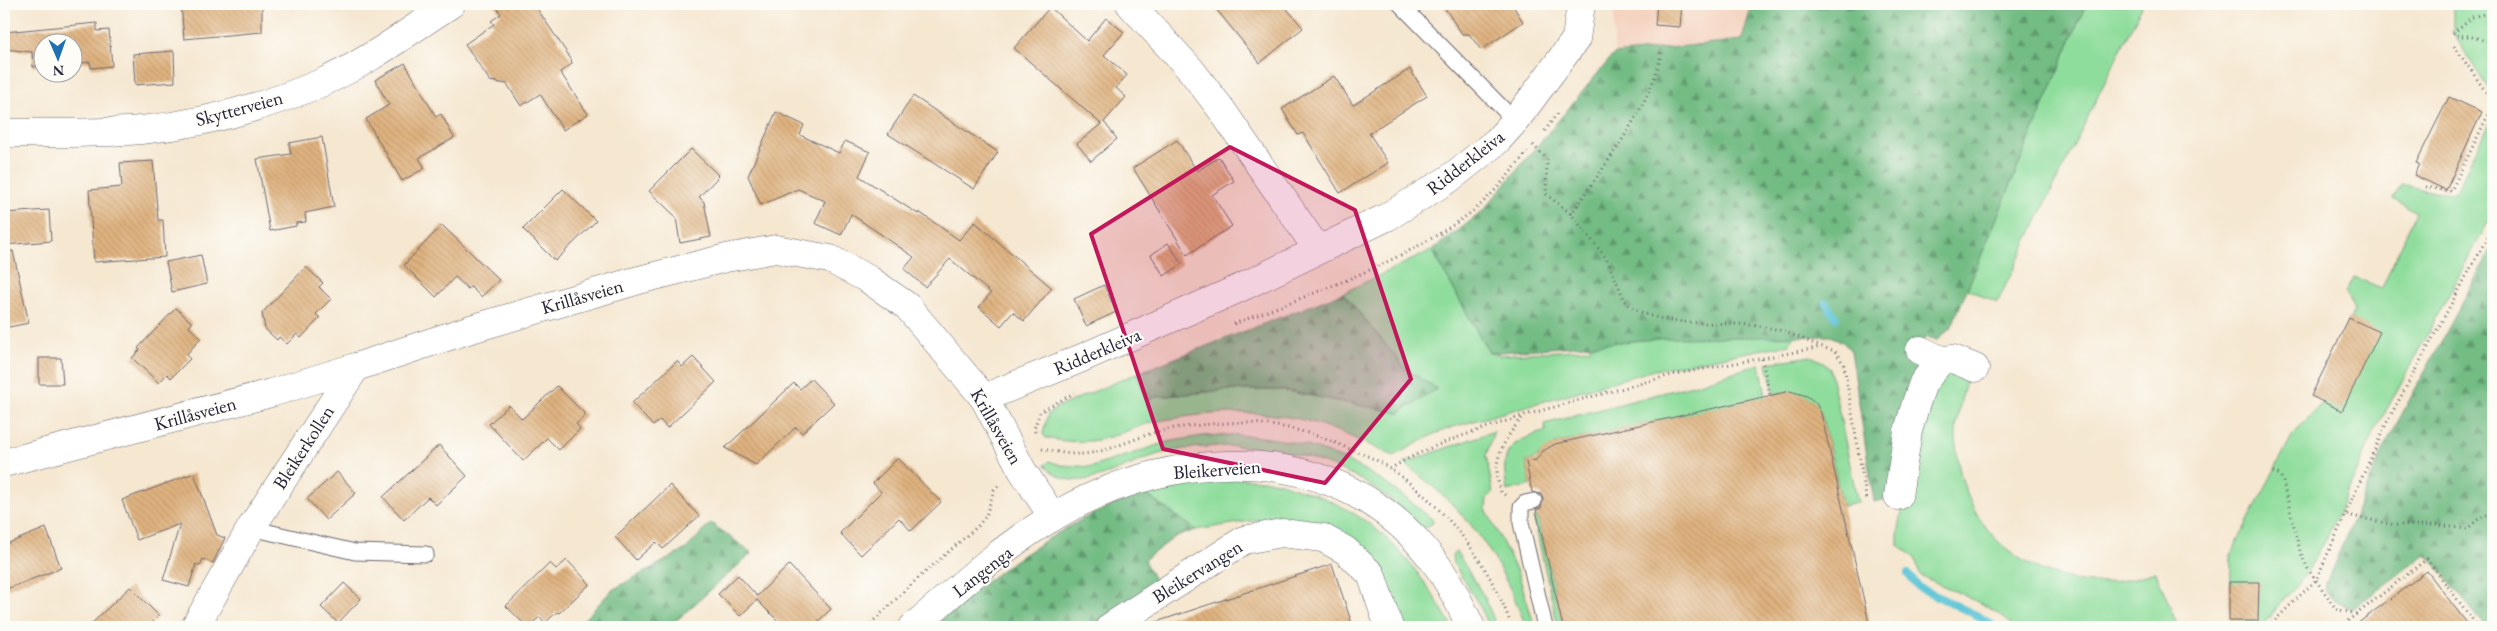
<svg xmlns="http://www.w3.org/2000/svg" width="2497" height="631" font-family="'EB Garamond',serif">
<style>
.built{fill:#f4d3c0}
.green{fill:#8fdd9c;stroke:#58806c}
.forest{fill:url(#forest-firs);stroke:#4a6f60}
.lines{fill:none;stroke-linecap:round;stroke-linejoin:round}
.stream{stroke:#5bc4d6;stroke-width:8}
.building{fill:url(#building-back-hatch)}
.lane-casing{stroke:#6c676f;stroke-width:17}
.street-casing{stroke:#6c676f;stroke-width:29}
.secondary-casing{stroke:#6c676f;stroke-width:29}
.path{stroke:#6c676f;stroke-width:3;stroke-dasharray:1 4;stroke-linecap:butt}
.lane{stroke:#fff;stroke-width:15}
.street{stroke:#fff;stroke-width:28}
.secondary{stroke:#fff;stroke-width:28}
.marked{fill:#c2185b;fill-opacity:0.2;stroke:#c2185b;stroke-width:4;stroke-linejoin:round}
.labels{text-anchor:middle;stroke-width:4.5;stroke-linejoin:round;paint-order:stroke}
.street-label{font-size:19px;fill:#22223b;stroke:#fdfcf7}
</style>
<defs>
<pattern id="forest-firs" width="22" height="20" patternUnits="userSpaceOnUse" patternTransform="scale(1.25)"><rect width="22" height="20" fill="#73bc84"/><path d="M5 1l3.5 6h-7zM16 11l3.5 6h-7z" fill="#5e986d"/></pattern>
<pattern id="building-back-hatch" width="6" height="6" patternUnits="userSpaceOnUse" patternTransform="scale(1.25)"><rect width="6" height="6" fill="#dfb27f"/><path d="M-1 5l2 2M0 0l6 6M5-1l2 2" fill="none" stroke="#bf996f"/></pattern>
</defs>
<rect width="100%" height="100%" fill="#fdfcf7"/>
<filter id="ink" filterUnits="userSpaceOnUse"><feTurbulence type="fractalNoise" baseFrequency=".02" numOctaves="2"/><feDisplacementMap in="SourceGraphic" scale="10" xChannelSelector="R" yChannelSelector="G"/><feConvolveMatrix kernelMatrix="1 2 1 2 8 2 1 2 1" color-interpolation-filters="sRGB"/></filter>
<filter id="wash" filterUnits="userSpaceOnUse"><feTurbulence type="fractalNoise" baseFrequency=".0096" numOctaves="4" result="noise"/><feDisplacementMap in="SourceGraphic" scale="20" xChannelSelector="R" yChannelSelector="G"/><feGaussianBlur stdDeviation="1.12" result="paint"/><feColorMatrix in="noise" values="0 0 0 0 0 0 0 0 0 0 0 0 0 0 0 0 0 1.4 0 .05"/><feComposite in="paint" operator="in"/></filter>
<g filter="url(#wash)">
<rect width="100%" height="100%" fill="#f5e7d0"/>
<!-- built -->
<polygon class="built" points="1614,4 1752,4 1742,40 1614,54"/>
<!-- green -->
<g class="green">
<polygon points="2086,4 2143,4 1997,303 1967,289"/>
<polygon points="2450,4 2493,4 2493,105 2492,95 2453,33 2453,10"/>
<polygon points="2493,117 2493,213 2375,431 2326,540 2304,576 2261,627 2230,627 2231,554 2292,436 2323,402 2354,310 2346,293 2354,277 2382,288 2416,212 2393,199 2402,184 2424,190 2455,193"/>
<path d="M1432,250L1489,353L1500,355L1589,349L1597,335L1806,313L1790,344L1654,370L1453,427L1434,434L1394,456C1371,446 1349,435 1327,427C1270,407 1211,411 1153,422C1136,426 1120,435 1103,439C1084,443 1065,442 1046,438L1043,434L1048,414L1058,407L1137,373L1147,400L1156,397L1226,390H1281L1399,413L1436,389L1406,369L1343,293Z"/>
<path d="M1811,356L1825,363L1830,369L1858,503L1843,506L1821,413C1811,395 1793,390 1774,394L1767,363Z"/>
<path d="M1760,364L1766,397L1555,444C1544,451 1538,459 1526,462L1531,485L1507,491C1500,449 1508,443 1546,431L1544,424L1689,386Z"/>
<path d="M1948,367L1966,378C1963,396 1955,419 1956,438C1957,506 1999,563 2067,578C2074,580 2082,583 2089,583C2113,584 2134,578 2156,572L2178,627H2013C1998,607 1945,588 1920,575L1915,558L1898,545V535L1919,407Z"/>
<path d="M1494,431L1486,455L1493,493L1487,498L1486,509L1519,576L1535,627H1526C1513,591 1490,545 1464,517C1446,496 1425,480 1404,463Z"/>
<path d="M1234,435C1318,438 1371,467 1433,520V523L1425,528L1418,524C1405,513 1392,500 1377,490C1342,466 1296,451 1253,447C1223,445 1193,446 1163,453C1127,461 1076,502 1045,465L1049,461L1061,465L1092,467L1167,442L1203,436Z"/>
<path d="M1226,478C1241,479 1257,479 1272,481C1281,482 1291,487 1301,490C1375,512 1416,562 1452,627H1401L1353,541L1317,522L1275,517L1196,530L1144,493L1193,482Z"/>
<polygon points="1537,515 1563,627 1558,627 1534,519"/>
<polygon points="1456,551 1485,598 1497,627 1488,627 1480,606 1453,563 1452,556"/>
</g>
<!-- forest -->
<g class="forest">
<polygon points="1752,4 2086,4 1951,328 1937,340 1925,337 1916,359 1924,364 1891,498 1874,502 1851,351 1843,342 1831,336 1670,338 1489,353 1432,250 1481,213 1614,54 1742,40"/>
<polygon points="2493,246 2493,627 2486,627 2426,554 2352,609 2334,601 2325,591 2326,583 2384,447"/>
<polygon points="1343,293 1406,369 1437,389 1399,413 1281,390 1226,390 1156,397 1147,400 1137,373"/>
<path d="M1144,493L1196,530L1175,537L1144,560L1156,584L1091,627H933C978,585 1027,549 1081,520C1101,509 1123,502 1144,493Z"/>
<polygon points="711,523 752,553 669,627 577,627 612,590 686,549"/>
</g>
<g class="lines">
<!-- stream -->
<g class="stream">
<polyline points="1826,303 1836,318"/>
<polyline points="1908,574 1918,587 1980,617 1995,627"/>
</g>
</g>
<g id="blocks">
<!-- building -->
<g class="building">
<polygon points="181,4 262,4 262,32 184,39"/>
<polygon points="494,4 534,4 571,59 572,64 560,72 588,114 563,130 540,94 521,106 507,84 490,81 465,44 494,24 491,21 501,14"/>
<polygon points="1212,4 1283,4 1303,28 1260,63"/>
<polygon points="1442,4 1512,4 1523,22 1481,50 1469,34 1462,34"/>
<polygon points="1657,4 1682,4 1680,27 1655,25"/>
<polygon points="1050,7 1087,41 1106,18 1124,32 1104,55 1127,75 1116,88 1126,97 1104,122 1117,139 1091,161 1077,144 1101,124 1014,48"/>
<polygon points="97,23 97,31 109,30 112,66 91,68 90,62 72,64 72,42 42,42 42,66 33,67 32,52 4,49 4,32"/>
<polygon points="174,51 175,82 135,85 133,54"/>
<polygon points="405,63 436,117 441,114 454,138 419,158 425,168 402,181 366,119 389,105 375,80"/>
<polygon points="1410,69 1427,96 1369,133 1388,163 1340,193 1303,133 1298,135 1282,109 1334,76 1353,105"/>
<polygon points="913,96 998,152 974,189 888,134"/>
<polygon points="2449,97 2482,112 2446,190 2414,175 2419,164 2416,163"/>
<polygon points="776,112 804,125 800,135 839,153 845,141 870,152 859,176 918,214 919,212 959,240 975,222 1052,288 1024,321 1013,312 1001,326 979,307 991,293 950,259 925,287 904,269 914,257 851,214 841,235 815,223 825,201 798,189 761,205 748,176"/>
<polygon points="322,137 334,207 305,213 306,222 296,223 296,226 270,231 257,159 291,154 289,143"/>
<polygon points="1177,140 1197,171 1219,157 1234,181 1212,195 1232,226 1187,255 1133,168"/>
<polygon points="691,149 719,176 699,197 704,202 711,237 680,243 676,217 649,191"/>
<polygon points="153,161 158,220 163,220 165,257 94,262 89,190 122,187 120,163"/>
<polygon points="563,189 596,221 555,261 523,229"/>
<polygon points="49,210 51,241 4,245 4,213"/>
<polygon points="442,225 499,280 481,297 471,287 468,289 455,277 436,297 404,265"/>
<polygon points="1168,243 1182,264 1164,276 1151,255"/>
<polygon points="13,251 29,323 4,328 4,252"/>
<polygon points="201,255 207,284 172,292 166,262"/>
<polygon points="306,267 323,283 319,287 331,299 316,314 320,318 301,338 297,334 287,344 279,337 277,340 265,329 262,313"/>
<polygon points="1104,285 1116,312 1086,326 1074,299"/>
<polygon points="176,308 192,323 189,327 201,338 186,355 190,359 171,378 167,374 159,383 132,358 140,350 138,348"/>
<polygon points="2349,318 2380,332 2342,411 2311,396"/>
<polygon points="693,357 716,382 667,428 660,420 653,426 632,403 677,361 682,367"/>
<polygon points="39,358 61,358 63,384 39,384"/>
<polygon points="811,379 834,403 802,433 796,427 756,465 725,448 794,383 800,389"/>
<polygon points="557,386 586,415 576,424 580,429 559,450 547,438 523,461 489,424 509,405 522,419"/>
<polygon points="1790,391 1807,396 1816,403 1821,413 1870,627 1563,627 1536,510 1541,508 1543,499 1541,494 1532,492 1526,462 1536,460 1543,451 1555,444"/>
<polygon points="439,445 467,476 436,505 428,497 404,520 383,497"/>
<polygon points="898,458 941,502 911,531 899,518 861,555 840,533 881,492 873,483"/>
<polygon points="337,472 356,493 326,520 307,499"/>
<polygon points="194,473 217,535 225,538 213,563 203,559 200,566 196,564 189,587 163,580 180,524 137,540 122,500"/>
<polygon points="670,485 699,516 663,549 656,542 636,560 615,537"/>
<polygon points="46,528 61,568 4,590 4,545"/>
<polygon points="567,560 590,584 559,613 557,612 545,623 540,617 527,627 506,606 550,563 556,569"/>
<polygon points="1332,564 1353,627 1154,627 1153,623"/>
<polygon points="789,565 831,609 812,627 784,627 757,600 740,616 718,594 738,575 757,596"/>
<polygon points="2427,571 2470,627 2353,627"/>
<polygon points="2229,582 2259,582 2258,621 2229,621"/>
<polygon points="344,583 361,599 338,623 321,607"/>
<polygon points="130,587 159,616 148,627 88,627"/>
</g>
</g>
</g>
<g filter="url(#ink)">
<use href="#blocks" fill-opacity="0" stroke="#6c676f" stroke-width="1"/>
<g class="lines">
<!-- lane casing -->
<g class="lane-casing">
<g id="lane">
<polyline points="1400,4 1515,121"/>
<polyline points="1534,501 1525,503 1521,507 1521,523 1545,627"/>
<polyline points="251,528 355,552 426,554"/>
</g>
</g>
<!-- street casing -->
<g class="street-casing">
<g id="street">
<polyline points="1130,4 1191,70 1221,109 1318,250"/>
<path d="M4,133C49,133 95,134 141,130C202,124 264,107 321,83C367,63 409,31 451,4"/>
<polyline points="1920,350 1941,360"/>
<polyline points="984,398 1082,358 1240,288 1387,217 1449,179 1497,141 1515,121 1576,39 1581,4"/>
<polyline points="4,463 271,393 356,367 471,329 639,280 726,258 776,249 830,259 868,279 907,306 984,398 1022,470 1053,517"/>
<polyline points="1898,496 1908,431 1916,403 1923,383 1941,360 1953,359 1975,368"/>
<polyline points="195,627 251,528 356,367"/>
<polyline points="1110,627 1244,540 1282,533 1323,538 1345,550 1371,574 1389,627"/>
</g>
</g>
<!-- secondary casing -->
<g class="secondary-casing">
<path id="secondary" d="M913,627C958,588 1002,547 1053,517C1177,443 1344,438 1436,564C1451,584 1460,605 1471,627"/>
</g>
<!-- path -->
<g class="path">
<polyline points="2453,33 2472,17 2493,12"/>
<polyline points="2457,36 2469,36 2493,43"/>
<polyline points="1545,131 1558,112"/>
<path d="M1533,145L1547,159L1546,194L1571,214L1606,258L1626,303C1662,332 1727,318 1770,328C1787,331 1805,340 1821,347"/>
<polyline points="2425,187 2451,191 2490,111 2488,95 2452,43"/>
<path d="M1571,214C1599,173 1659,96 1661,49"/>
<path d="M1234,324C1315,292 1402,264 1473,211C1491,197 1515,167 1529,150"/>
<polyline points="1762,359 1770,396"/>
<polyline points="1035,432 1034,429 1040,412 1074,393"/>
<path d="M1042,449C1053,451 1065,454 1076,454C1110,455 1141,432 1175,428C1198,425 1223,422 1246,423C1281,424 1314,433 1345,447C1357,452 1372,457 1383,464C1443,503 1488,559 1512,627"/>
<path d="M1390,469C1430,444 1477,431 1522,416"/>
<polyline points="2273,472 2280,475 2283,482 2300,551 2308,569 2336,609 2357,614"/>
<path d="M1505,495L1501,492C1499,486 1497,479 1497,472C1495,453 1512,428 1525,415L1671,375L1822,347L1835,351L1844,365L1867,502"/>
<polyline points="2347,515 2396,525 2438,525 2467,529 2480,518 2493,512"/>
<polyline points="867,627 916,580 978,526 986,516 994,490 999,485"/>
<polyline points="2268,627 2316,580 2386,424 2493,227"/>
<polyline points="2340,627 2427,559 2478,627"/>
</g>
<!-- lane -->
<use href="#lane" class="lane"/>
<!-- street -->
<use href="#street" class="street"/>
<!-- secondary -->
<use href="#secondary" class="secondary"/>
</g>
</g>
<!-- marked area -->
<path class="marked" d="M1230,147L1355,210L1411,379L1325,483L1163,449L1091,234Z"/>
<g class="labels">
<!-- street labels -->
<g class="street-label">
<text transform="translate(239 108) rotate(-15)" y="7">Skytterveien</text>
<text transform="translate(1465 162) rotate(-38)" y="7">Ridderkleiva</text>
<text transform="translate(582 296) rotate(-16)" y="7">Krillåsveien</text>
<text transform="translate(1097 351) rotate(-23)" y="7">Ridderkleiva</text>
<text transform="translate(195 413) rotate(-15)" y="7">Krillåsveien</text>
<text transform="translate(997 426) rotate(60)" y="7">Krillåsveien</text>
<text transform="translate(303 447) rotate(-57)" y="7">Bleikerkollen</text>
<text transform="translate(1217 469) rotate(-4)" y="7">Bleikerveien</text>
<text transform="translate(982 571) rotate(-38)" y="7">Langenga</text>
<text transform="translate(1197 571) rotate(-32)" y="7">Bleikervangen</text>
</g>
</g>
<!-- margin -->
<rect width="2497" height="631" fill="none" stroke="#fdfcf7" stroke-width="20"/>
<!-- north arrow -->
<g transform="translate(58 58) rotate(178)"><circle r="24" fill="#fdfcf7" stroke="#a5a5ac"/>
<path d="M0-4L9 19L0 12L-9 19Z" fill="#1f6fb2"/>
<text y="-8" font-size="14" font-weight="bold" text-anchor="middle" fill="#22223b">N</text>
</g>
</svg>
